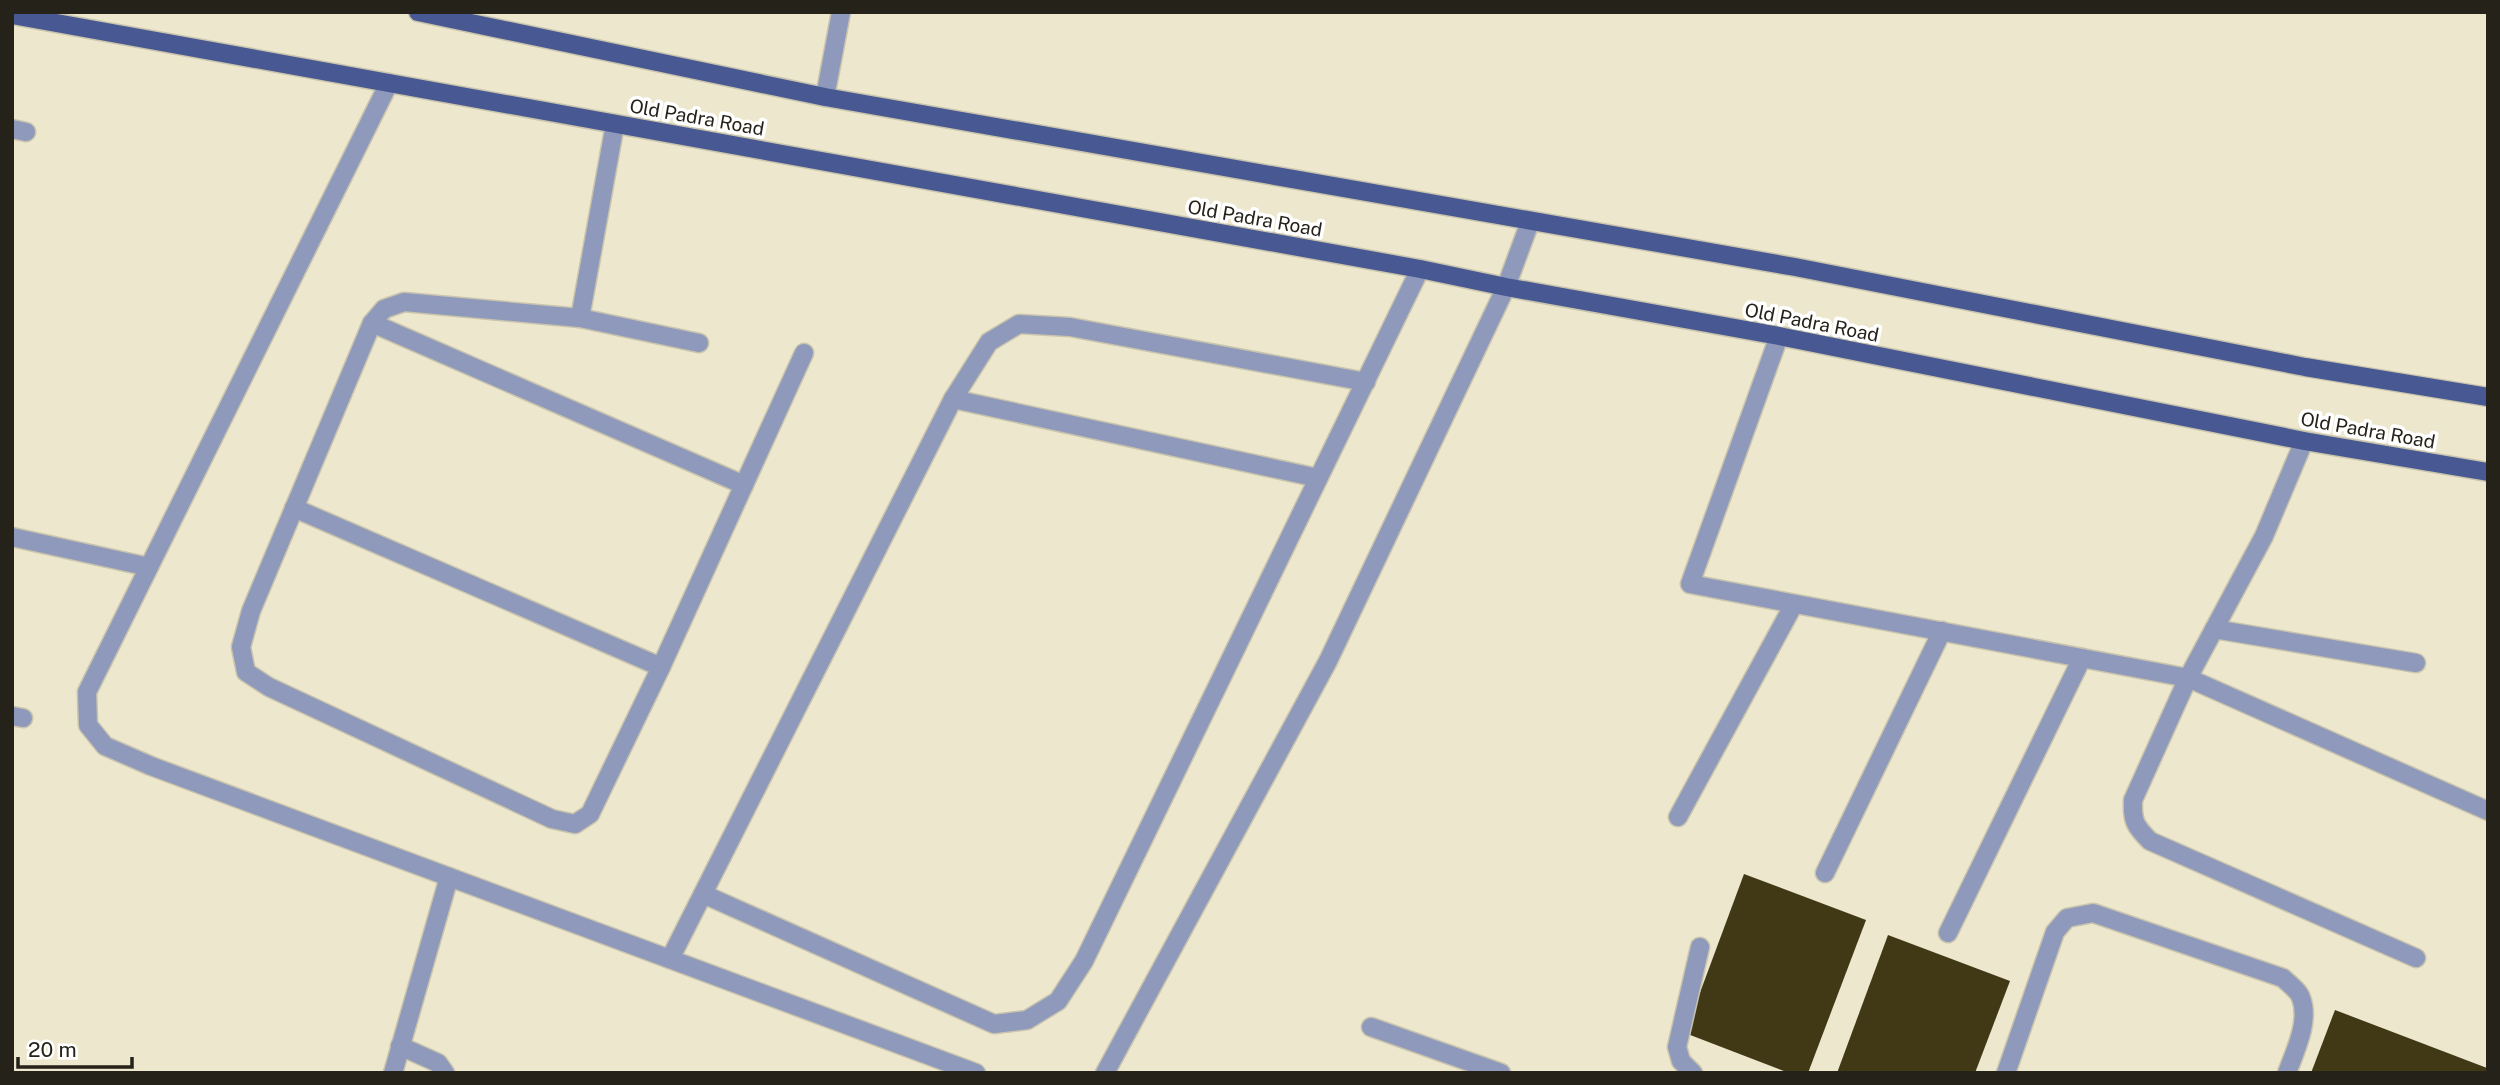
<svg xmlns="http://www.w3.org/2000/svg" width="2500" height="1085" font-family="'Public Sans',sans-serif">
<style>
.building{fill:#413815}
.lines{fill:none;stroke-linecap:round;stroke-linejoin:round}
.service-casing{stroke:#c9c4ad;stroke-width:21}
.minor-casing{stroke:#c9c4ad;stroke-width:21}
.tertiary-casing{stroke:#c9c4ad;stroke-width:21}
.primary-casing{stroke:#c9c4ad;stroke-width:21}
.service{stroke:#8e99bb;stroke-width:18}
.minor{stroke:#8e99bb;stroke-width:18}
.tertiary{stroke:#8e99bb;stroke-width:18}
.primary{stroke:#475892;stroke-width:18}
.labels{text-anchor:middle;stroke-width:7;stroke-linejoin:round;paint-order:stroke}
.street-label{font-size:19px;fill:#242219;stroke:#fff}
</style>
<rect width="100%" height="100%" fill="#ede7cd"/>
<!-- building -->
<g class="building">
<polygon points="1744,874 1866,920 1808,1073 1789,1073 1685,1033"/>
<polygon points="1888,935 2010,981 1975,1073 1837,1073"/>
<polygon points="2335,1010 2487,1068 2485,1073 2311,1073"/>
</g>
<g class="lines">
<!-- service casing -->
<g class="service-casing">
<g id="service">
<polyline points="12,129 26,132"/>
<polyline points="953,399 1318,478"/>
<polyline points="2214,629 2416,663"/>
<polyline points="703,894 994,1024 1027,1020 1058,1001 1084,961 1420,269"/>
<polyline points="670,959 953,399 989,342 1019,324 1070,327 1366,382"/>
<polyline points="400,1046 438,1063 445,1073"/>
<polyline points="393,1073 449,877"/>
</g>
</g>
<!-- minor casing -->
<g class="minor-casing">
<g id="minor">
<polyline points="389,83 87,692 88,725 105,746 151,766 976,1073"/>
<polyline points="580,318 615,124"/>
<polyline points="372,323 744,485"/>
<polyline points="1779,336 1690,584 2188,678 2488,811"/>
<polyline points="699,343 580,318 404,302 384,309 372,323 251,611 241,647 246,672 269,687 552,819 575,824 590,814 661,667 804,353"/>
<path d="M2304,441L2264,536L2188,678L2133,800C2132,821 2135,826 2150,841L2416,958"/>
<polyline points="294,508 661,667"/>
<polyline points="12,537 149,567"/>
<polyline points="12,716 23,718"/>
<polyline points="1678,817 1794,604"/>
<polyline points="1825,873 1942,631"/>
<polyline points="1948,933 2082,658"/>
<polyline points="1371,1027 1501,1073"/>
<polyline points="1105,1073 1328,661 1506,287 1530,222"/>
<polyline points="1693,1073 1681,1061 1677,1047 1700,947"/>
<path d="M2006,1073L2055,932L2067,918L2093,913L2283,978C2289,984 2299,991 2301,998C2310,1021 2295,1051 2287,1073"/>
</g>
</g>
<!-- tertiary casing -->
<g class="tertiary-casing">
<polyline id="tertiary" points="825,97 841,12"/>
</g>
<!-- primary casing -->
<g class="primary-casing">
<g id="primary">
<polyline points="418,12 825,97 1795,267 2305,367 2488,397"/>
<polyline points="12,15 1420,269 1506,287 1779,336 2304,441 2488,472"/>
</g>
</g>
<!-- service -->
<use href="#service" class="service"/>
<!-- minor -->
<use href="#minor" class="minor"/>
<!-- tertiary -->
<use href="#tertiary" class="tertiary"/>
<!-- primary -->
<use href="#primary" class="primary"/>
</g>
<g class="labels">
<!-- street labels -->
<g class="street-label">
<text transform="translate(697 117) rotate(10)" y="7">Old Padra Road</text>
<text transform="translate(1255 218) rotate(10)" y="7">Old Padra Road</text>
<text transform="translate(1812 322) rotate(11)" y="7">Old Padra Road</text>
<text transform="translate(2368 430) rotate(10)" y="7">Old Padra Road</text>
</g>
</g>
<!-- border -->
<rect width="2500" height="1085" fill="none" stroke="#242219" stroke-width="28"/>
<!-- scale -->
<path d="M18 1057v10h114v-10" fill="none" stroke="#242219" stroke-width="3.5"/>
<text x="28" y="1057" font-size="21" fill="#242219" stroke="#ffffff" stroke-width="5" paint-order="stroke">20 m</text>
</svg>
